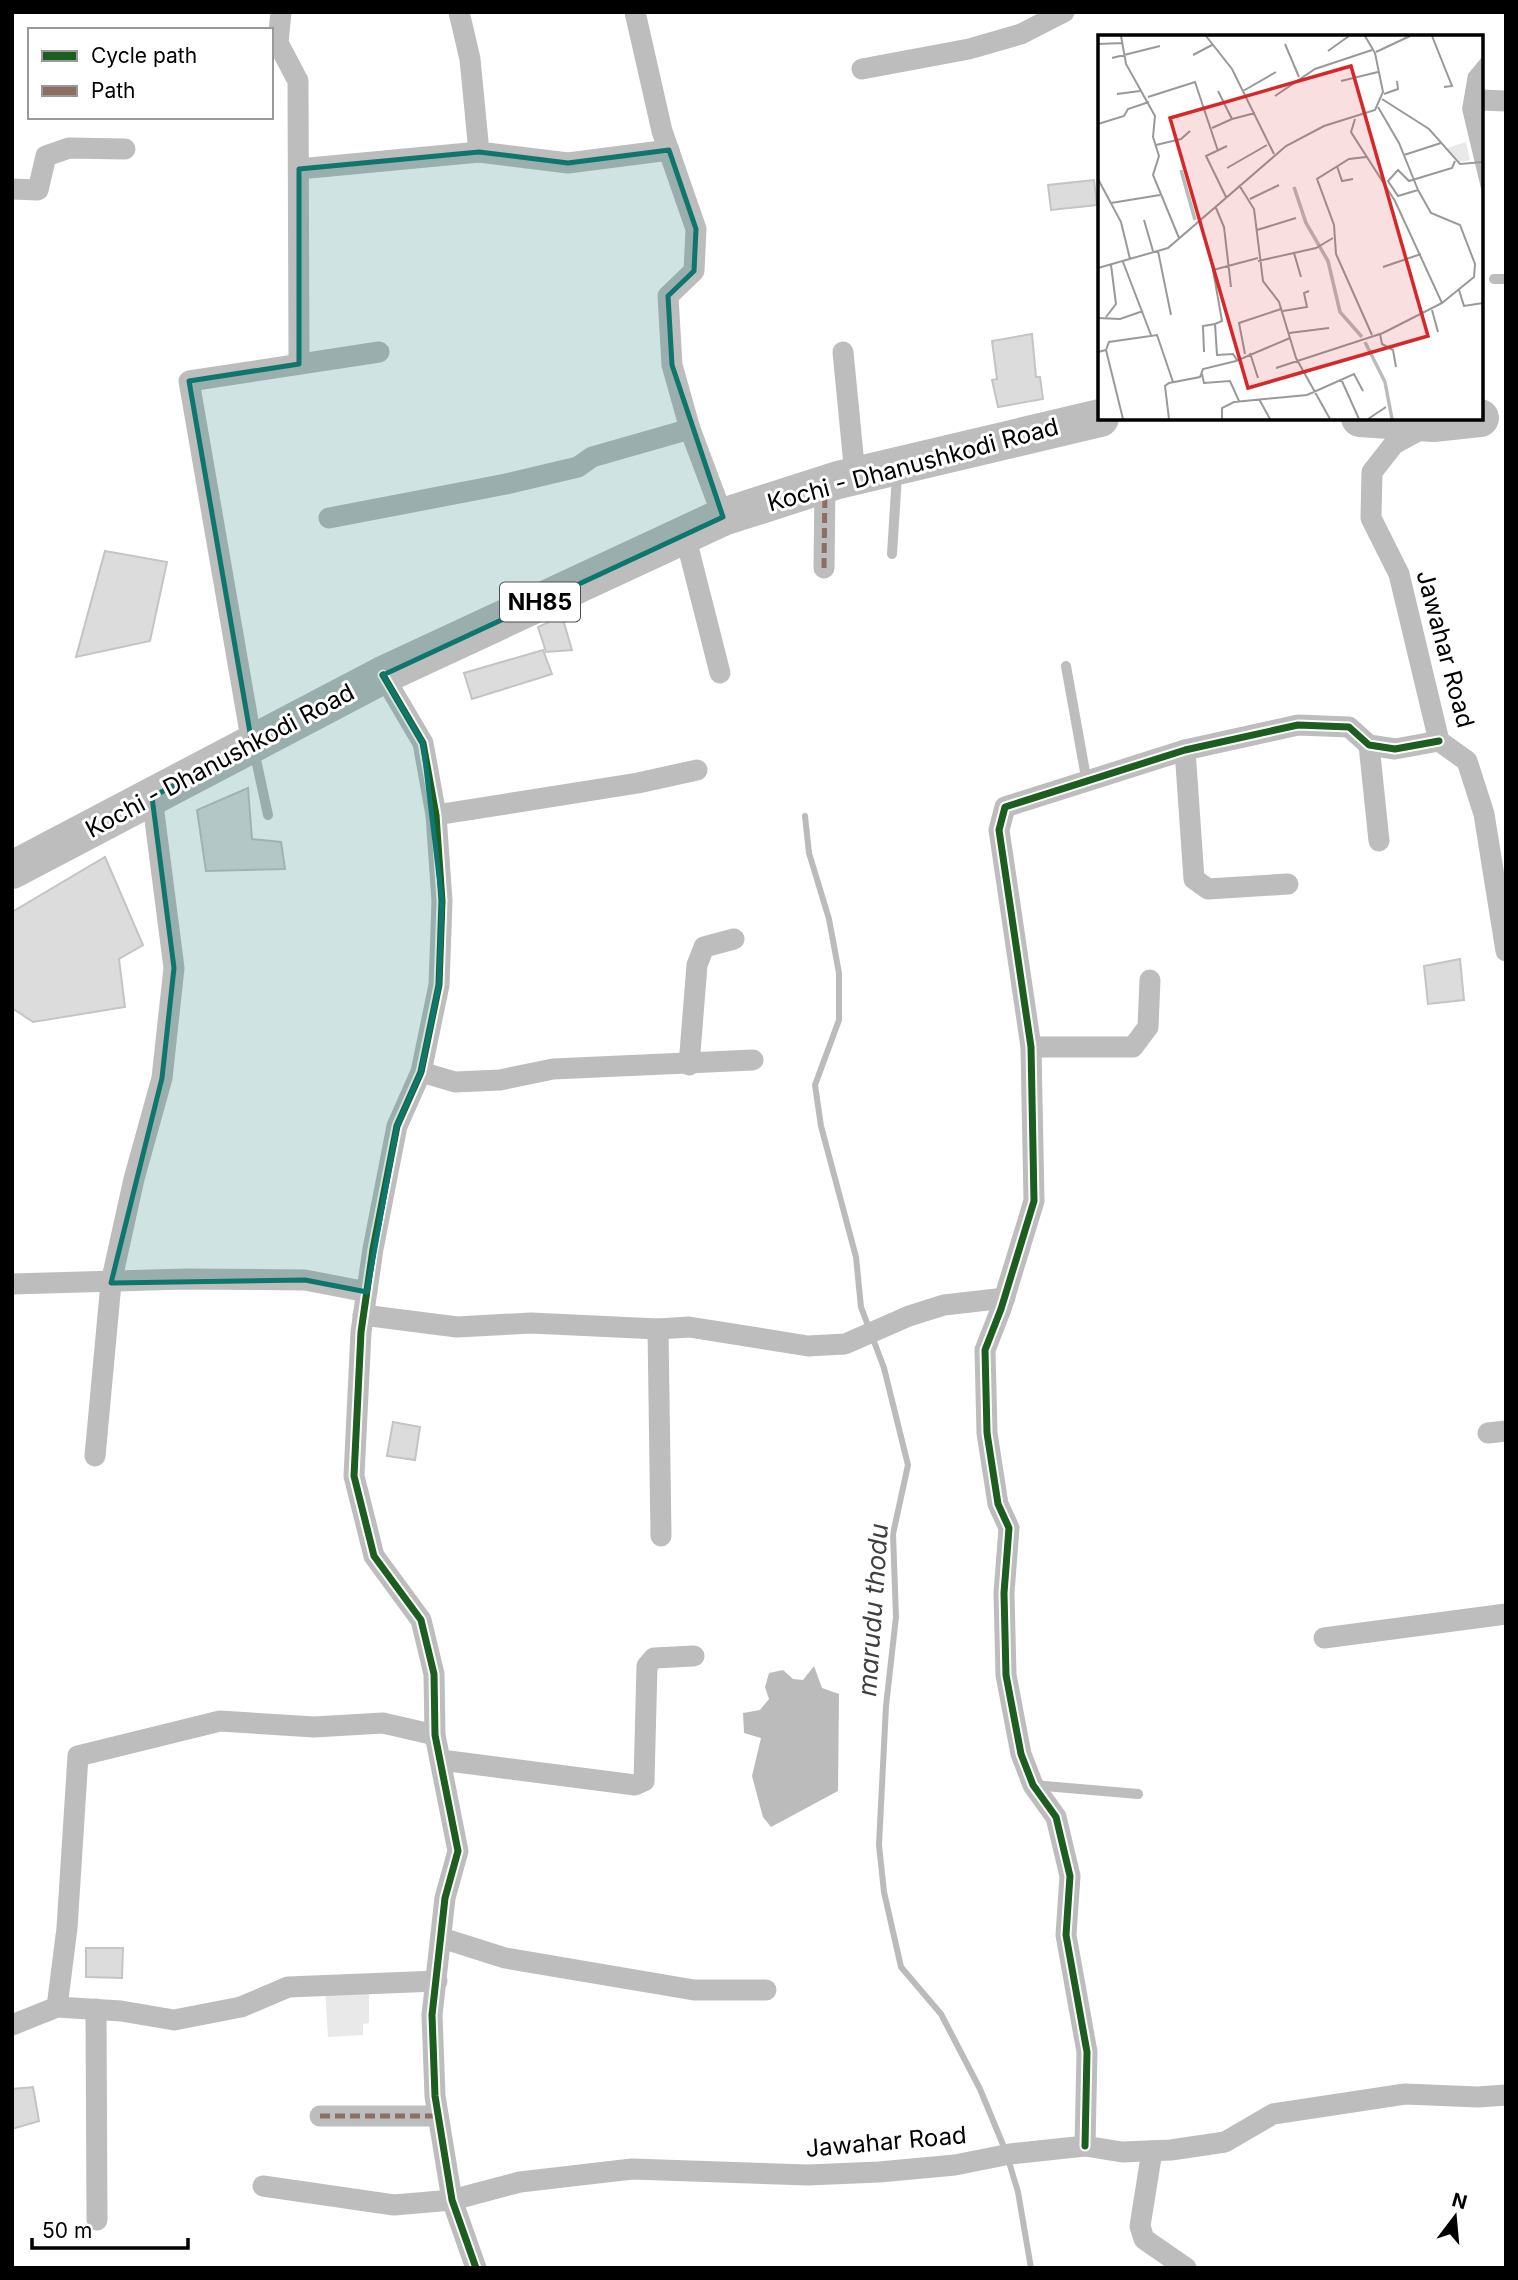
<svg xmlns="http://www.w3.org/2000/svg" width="1518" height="2280" font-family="Inter,sans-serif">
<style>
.green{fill:#e9e9e9}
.water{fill:#bbb}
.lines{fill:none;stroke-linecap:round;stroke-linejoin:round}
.stream{stroke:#bbb;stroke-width:6}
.building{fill:#dcdcdc;stroke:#c4c4c4;stroke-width:2}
.lane{stroke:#bdbdbd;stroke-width:10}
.street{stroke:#bdbdbd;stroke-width:21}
.highway{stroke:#bdbdbd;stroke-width:38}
.quiet{stroke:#8d6e63;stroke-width:5;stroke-dasharray:10 5;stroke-linecap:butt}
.cycleway-casing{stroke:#fff;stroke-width:11}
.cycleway{stroke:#1b5e20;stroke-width:7}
.marked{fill:#0f766e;fill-opacity:0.2;stroke:#0f766e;stroke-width:5;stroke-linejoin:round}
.labels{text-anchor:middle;stroke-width:6;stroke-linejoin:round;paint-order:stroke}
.shield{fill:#fff;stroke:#4c4c4c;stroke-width:2}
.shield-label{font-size:23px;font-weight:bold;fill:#000}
.street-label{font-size:24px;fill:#000;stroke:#fff}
.water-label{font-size:26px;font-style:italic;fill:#3f3f3f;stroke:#fff}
.inset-river{fill:none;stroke:#bbb;stroke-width:3.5}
.inset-road{fill:none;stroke:#999;stroke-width:2}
.view{fill:#d62828;fill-opacity:0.15;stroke:#d62828;stroke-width:3.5}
.inset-edge{fill:none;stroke:#000;stroke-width:3.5}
</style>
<rect width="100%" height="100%" fill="#fff"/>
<!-- green -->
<polygon class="green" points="369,1987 369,2023 363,2024 363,2035 328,2037 325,1989"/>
<!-- water -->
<polygon class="water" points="814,1666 822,1688 839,1694 838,1791 771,1827 763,1817 752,1776 761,1738 744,1733 743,1713 760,1710 769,1699 765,1687 769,1673 783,1670 793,1679 803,1680"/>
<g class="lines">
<!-- stream -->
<polyline class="stream" points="805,816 809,853 829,919 839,973 839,1020 815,1085 821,1126 856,1257 861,1307 884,1368 908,1465 893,1534 896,1617 886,1706 879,1845 884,1892 901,1967 941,2014 980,2089 1006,2152 1018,2192 1031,2268"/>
</g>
<!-- building -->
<g class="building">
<polygon points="1094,180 1097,205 1051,210 1048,185"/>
<polygon points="1032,334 1036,377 1040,377 1043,399 998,407 992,380 997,379 992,341"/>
<polygon points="105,551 167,562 150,641 76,657"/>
<polygon points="562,616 572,650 546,652 538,627"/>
<polygon points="543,650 552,674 472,699 464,673"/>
<polygon points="248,788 252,839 281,842 285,869 206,871 197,810"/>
<polygon points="105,857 143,945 119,959 125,1007 33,1022 12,1008 12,912"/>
<polygon points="1460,959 1464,1000 1428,1004 1424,966"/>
<polygon points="393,1422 420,1427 415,1460 387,1456"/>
<polygon points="86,1948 123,1948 122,1978 86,1977"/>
<polygon points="33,2087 39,2121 12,2129 12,2089"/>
</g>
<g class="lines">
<!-- lane -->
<g class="lane">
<polyline points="1494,279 1506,279"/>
<polyline points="892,554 897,475"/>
<polyline points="1066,666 1087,783"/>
<polyline points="254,750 268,815"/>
<polyline points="1033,1785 1138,1794"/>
</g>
<!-- street -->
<g class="street">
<polyline points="281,12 278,43 298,81 299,364"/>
<polyline points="459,12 470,59 479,152 568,163 669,150"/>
<polyline points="635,12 662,131 696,229 694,271 668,296 672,365 690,429 723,517"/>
<polyline points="862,69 969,49 1021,34 1064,12"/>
<polyline points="1481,100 1506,101"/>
<polyline points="299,169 479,152"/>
<polyline points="12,189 38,190 46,156 69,148 125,149"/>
<polyline points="843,352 855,475"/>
<polyline points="1425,427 1394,444 1372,472 1371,518 1399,574 1439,741 1467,761 1484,814 1506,951"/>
<polyline points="329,518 506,484 578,467 592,457 690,429"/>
<polyline points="685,535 720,673"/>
<polyline points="824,568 825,484"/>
<polyline points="383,675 423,743 436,815 442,901 439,985 421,1072 397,1126 373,1249 361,1332 354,1476 374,1556 421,1620 434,1674 435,1735 458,1851 445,1898 432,2015 435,2096 452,2200 476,2268"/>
<polyline points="252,744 189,381 379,352"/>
<polyline points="1369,745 1379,841"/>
<polyline points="1185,750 1194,879 1208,889 1288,884"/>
<polyline points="436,815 638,783 697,770"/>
<polyline points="1031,1047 1133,1047 1148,1027 1150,980"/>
<polyline points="689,1065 697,965 704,947 734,939"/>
<polyline points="421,1072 455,1082 500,1080 553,1069 753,1060"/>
<polyline points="12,1284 186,1279 305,1280 367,1292"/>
<polyline points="363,1315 457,1327 531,1323 658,1329"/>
<polyline points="1488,1433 1506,1431"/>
<polyline points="95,1456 111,1283 134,1179 162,1078 174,968 152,797"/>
<polyline points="661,1536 658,1329 689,1327 808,1346 845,1344 909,1316 944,1305 1005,1298"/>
<polyline points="1324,1638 1506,1614"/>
<polyline points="441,1760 635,1785 644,1781 647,1666 654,1658 694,1656"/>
<polyline points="442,1938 505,1958 694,1990 766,1990"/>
<polyline points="57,2007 67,1928 78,1756 220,1721 314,1727 383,1723 435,1735"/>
<polyline points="96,2009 97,2220"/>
<polyline points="12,2025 57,2007 121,2011 174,2020 241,2007 288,1987 437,1981"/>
<polyline points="320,2116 438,2116"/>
<polyline points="1085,2146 1087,2052 1066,1935 1070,1876 1056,1817 1033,1785 1021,1754 1006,1675 1004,1593 1009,1528 998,1504 987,1433 985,1350 1001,1309 1034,1201 1031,1047 999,830 1005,807 1185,750 1298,725 1349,727 1369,745 1395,749 1439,741"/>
<polyline points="1152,2151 1140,2226 1144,2239 1186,2268"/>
<polyline points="263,2186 394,2205 452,2200 520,2182 632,2169 808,2175 879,2172 955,2165 1010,2154 1085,2146 1122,2152 1171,2150 1225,2142 1273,2114 1405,2094 1478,2097 1506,2095"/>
</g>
<!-- highway -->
<g class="highway">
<polyline points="1360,418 1433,423 1480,418"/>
<polyline points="12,870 383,675 723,517 838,480 1100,418"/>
</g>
<!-- quiet -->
<g class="quiet">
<polyline points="824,568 825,484"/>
<polyline points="320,2116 438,2116"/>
</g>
<!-- cycleway casing -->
<g class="cycleway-casing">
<g id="cycleway">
<polyline points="383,675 423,743 436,815 442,901 439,985 421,1072 397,1126 373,1249 361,1332 354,1476 374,1556 421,1620 434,1674 435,1735 458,1851 445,1898 432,2015 435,2096 452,2200 476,2268"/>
<polyline points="1085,2146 1087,2052 1066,1935 1070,1876 1056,1817 1033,1785 1021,1754 1006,1675 1004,1593 1009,1528 998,1504 987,1433 985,1350 1001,1309 1034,1201 1031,1047 999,830 1005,807 1185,750 1298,725 1349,727 1369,745 1395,749 1439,741"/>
</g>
</g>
<!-- cycleway -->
<use href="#cycleway" class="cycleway"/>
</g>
<!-- marked area -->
<path class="marked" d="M669,150L696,229L694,271L668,296L672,365L723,517L383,675L423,743L442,901L439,985L421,1072L397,1126L367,1292L305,1280L111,1283L162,1078L174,968L152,797L252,744L189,381L299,364V169L479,152L568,163Z"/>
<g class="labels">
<!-- shield labels -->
<rect class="shield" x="500" y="582.5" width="80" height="39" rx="5"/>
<g class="shield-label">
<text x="540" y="610">NH85</text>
</g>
<!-- street labels -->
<g class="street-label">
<text transform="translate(913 465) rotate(-15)" y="8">Kochi - Dhanushkodi Road</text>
<text transform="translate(1445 649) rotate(75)" y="8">Jawahar Road</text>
<text transform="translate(220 761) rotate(-28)" y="8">Kochi - Dhanushkodi Road</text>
<text transform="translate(886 2142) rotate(-5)" y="8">Jawahar Road</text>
</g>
<!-- water labels -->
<g class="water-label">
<text transform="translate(873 1610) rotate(-86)" y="9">marudu thodu</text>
</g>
</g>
<!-- overview -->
<g transform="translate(1098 35)">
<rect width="385" height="385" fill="#fff"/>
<path d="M368,107L372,125L362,127L349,113Z" fill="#e9e9e9"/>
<path d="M385,21V162L364,74L370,39Z" fill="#bbb"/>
<path class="inset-river" d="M83,135L97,185M196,152L208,188L230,226L242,277L264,302M267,307L287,347L294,384"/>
<path class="inset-road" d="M23,1L28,29L57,81L55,102L61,121L55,140L81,203M108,1L134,34L176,119M334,1L354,51L346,52M0,9L25,8M187,9L201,42M230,16L251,1M278,17L312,1M95,20L114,10M14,23L62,11M243,46L280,37M120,56L134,84L157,78M145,56L178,37M19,59L42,56M286,59L300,54L299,46M177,61L217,34L274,15M50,62L97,47L120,116M284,64L331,94L362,129L385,127M280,72L301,108L320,155M0,89L26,81L30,74L51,67M114,93L134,84M58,110L83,104L92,96M306,120L343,108M268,122L251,124L219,144L236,190L238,219L274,300M239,131L244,146L255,144M129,133L169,110M0,144L23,187L32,224M141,150L156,174L165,246L181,267L198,323L232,384M128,162L108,121L129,111M152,164L181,150M13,168L62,160M118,173L126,192L133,252M46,185L55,216M159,195L198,183M60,216L73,280M160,226L196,218M25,227L53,300M285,232L323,219M0,233L70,213L188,111L226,91L277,75L285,57L277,18L267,1M203,242L196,218L218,213L235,203M361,255L366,271L385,268M344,268L376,242L377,229L362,190L333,178L320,155L300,161L290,146L300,135L311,146L354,133L357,126M334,275L340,297M185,276L209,272L206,258L211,256M8,282L18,269L13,230M0,283L22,284L45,276M117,289L124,286L115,235L160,223M191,298L231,293M282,299L284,309L295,315L298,332M8,315L11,307L59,300L75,347M0,317L8,315L25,384M106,317L105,291L117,289L119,320L135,319L139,325M152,318L160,343M147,319L141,288L183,274M178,333L285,298L344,268L297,166L253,97L257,84M104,339L106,348L132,346L141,366M243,344L261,384M161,364L172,384M71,384L67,351L71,348L102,342L105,334L138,326L192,303M124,384V373L136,367L209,360L256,339L265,356M270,384L288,372"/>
<path class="view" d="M253,31L330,301L150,353L72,83Z"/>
<rect width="385" height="385" class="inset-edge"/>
</g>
<!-- border -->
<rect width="1518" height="2280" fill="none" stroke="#000000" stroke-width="28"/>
<!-- legend -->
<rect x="28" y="28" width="245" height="91" fill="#ffffff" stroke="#999999" stroke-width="2"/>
<rect x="42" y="51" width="35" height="10" fill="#1b5e20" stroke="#999999" stroke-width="2"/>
<text x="91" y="63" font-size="21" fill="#000000">Cycle path</text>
<rect x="42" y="86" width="35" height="10" fill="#8d6e63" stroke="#999999" stroke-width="2"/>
<text x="91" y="98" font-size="21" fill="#000000">Path</text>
<!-- north arrow -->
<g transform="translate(1455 2217) rotate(16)" stroke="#ffffff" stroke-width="5" paint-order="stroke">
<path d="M0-5L12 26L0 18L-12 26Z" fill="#000000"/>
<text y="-10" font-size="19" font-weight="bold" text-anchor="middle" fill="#000000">N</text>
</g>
<!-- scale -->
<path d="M32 2238v10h156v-10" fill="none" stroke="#000000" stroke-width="3.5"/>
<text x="42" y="2238" font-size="21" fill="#000000" stroke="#ffffff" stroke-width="5" paint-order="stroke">50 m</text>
</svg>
